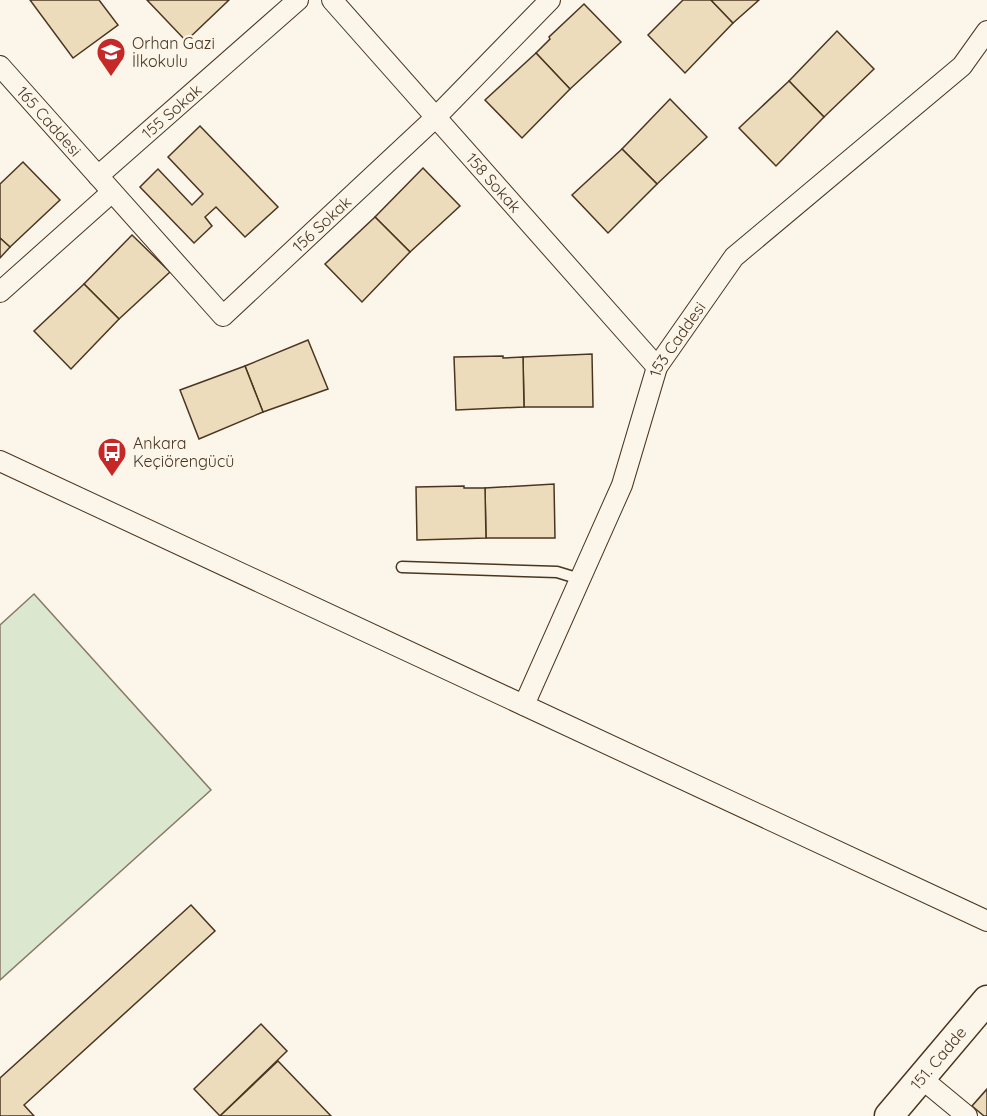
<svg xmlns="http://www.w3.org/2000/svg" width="987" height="1116" font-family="Quicksand,sans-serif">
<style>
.green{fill:#dce7d0;stroke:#887966;stroke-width:1.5}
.building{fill:#ecdcbc;stroke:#4a3520;stroke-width:1.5}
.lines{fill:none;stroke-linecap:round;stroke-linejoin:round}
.lane-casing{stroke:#4a3520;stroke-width:13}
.street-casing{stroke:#4a3520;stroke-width:22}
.secondary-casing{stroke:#4a3520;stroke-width:31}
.lane{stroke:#fbf6e9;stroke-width:10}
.street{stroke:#fbf6e9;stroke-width:20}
.secondary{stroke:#fbf6e9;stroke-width:28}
.labels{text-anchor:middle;stroke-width:4.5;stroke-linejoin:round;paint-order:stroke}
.poi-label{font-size:16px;fill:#4a3520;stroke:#fbf6e9;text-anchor:start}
.street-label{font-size:16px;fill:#4a3520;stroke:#fbf6e9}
</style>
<rect width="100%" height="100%" fill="#fbf6e9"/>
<!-- green -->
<polygon class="green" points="34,594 211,790 0,980 0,625"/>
<!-- building -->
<g class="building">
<polygon points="30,0 99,0 118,25 73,58"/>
<polygon points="147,0 229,0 186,41"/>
<polygon points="683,0 711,0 733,23 685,73 648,35"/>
<polygon points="711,0 759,0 733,23"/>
<polygon points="584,4 621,42 570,89 536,53 550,39 549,37"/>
<polygon points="837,31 874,69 824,117 789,81"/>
<polygon points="536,53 570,89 522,138 485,100"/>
<polygon points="789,81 824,117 776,166 739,128"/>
<polygon points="670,99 707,137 657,184 622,149"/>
<polygon points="200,126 278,207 245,237 216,207 205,217 212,226 194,243 140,187 158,169 192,205 203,194 168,157"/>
<polygon points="622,149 657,184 608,233 572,195"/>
<polygon points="23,162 60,200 10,247 0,238 0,184"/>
<polygon points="423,168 460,206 410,252 375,217"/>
<polygon points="375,217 410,252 362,302 325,264"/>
<polygon points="132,235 170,272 119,319 84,284"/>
<polygon points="0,238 10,247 0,258"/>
<polygon points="84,284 119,319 71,369 34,331"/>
<polygon points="308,340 328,389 263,412 245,366"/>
<polygon points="592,354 593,407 524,407 523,357"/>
<polygon points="503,356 503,358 523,357 524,407 456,410 454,357"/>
<polygon points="245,366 263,412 199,439 180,390"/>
<polygon points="554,484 555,538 486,538 485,488"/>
<polygon points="464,486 464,488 485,488 486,538 417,540 416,487"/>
<polygon points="191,905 215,931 24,1105 34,1116 0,1116 0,1078"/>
<polygon points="261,1024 287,1051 220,1116 194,1089"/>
<polygon points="278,1061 331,1116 220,1116"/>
<polygon points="987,1089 987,1116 984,1116 972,1106"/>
</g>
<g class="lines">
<!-- lane casing -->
<g class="lane-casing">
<polyline id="lane" points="402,567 557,572 580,579"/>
</g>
<!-- street casing -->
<g class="street-casing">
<g id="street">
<path id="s1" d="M332,0L657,367"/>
<path id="s2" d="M0,66L223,316L436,117L550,0"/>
<path id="s3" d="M98,176L298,0"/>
<polyline points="0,292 112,192"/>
<polyline points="0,461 987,921"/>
<path id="s4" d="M524,705L622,485L657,367L734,257L962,66L987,31"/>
<polyline points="921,1078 967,1116"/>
</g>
</g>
<!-- secondary casing -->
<g class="secondary-casing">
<g id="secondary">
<path id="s5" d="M889,1116L987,1000"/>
</g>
</g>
<!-- lane -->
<use href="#lane" class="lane"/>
<!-- street -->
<use href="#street" class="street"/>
<!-- secondary -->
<use href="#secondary" class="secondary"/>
</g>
<!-- icons -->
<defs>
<g id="school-pin" transform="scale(1.5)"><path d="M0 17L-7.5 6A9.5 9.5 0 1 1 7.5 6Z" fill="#c62828" stroke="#fbf6e9"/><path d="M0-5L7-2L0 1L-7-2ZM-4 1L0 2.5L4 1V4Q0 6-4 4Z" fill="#fff"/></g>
<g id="bus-pin" transform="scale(1.5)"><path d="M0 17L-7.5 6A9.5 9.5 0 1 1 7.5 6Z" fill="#c62828" stroke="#fbf6e9"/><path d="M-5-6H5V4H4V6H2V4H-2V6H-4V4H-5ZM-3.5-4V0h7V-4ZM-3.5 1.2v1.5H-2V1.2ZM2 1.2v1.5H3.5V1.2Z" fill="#fff"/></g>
</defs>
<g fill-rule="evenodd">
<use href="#school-pin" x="111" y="52"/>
<use href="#bus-pin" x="112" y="452"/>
</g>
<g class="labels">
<!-- poi labels -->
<g class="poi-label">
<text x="132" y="49">Orhan Gazi<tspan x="132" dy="18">İlkokulu</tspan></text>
<text x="133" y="449">Ankara<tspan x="133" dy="18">Keçiörengücü</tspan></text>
</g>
<!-- street labels -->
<g class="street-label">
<text dy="6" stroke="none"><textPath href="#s3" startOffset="98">155 Sokak</textPath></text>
<text dy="6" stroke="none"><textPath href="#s2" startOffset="74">165 Caddesi</textPath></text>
<text dy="6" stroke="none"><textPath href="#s1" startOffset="244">158 Sokak</textPath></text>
<text dy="6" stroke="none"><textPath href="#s2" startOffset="470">156 Sokak</textPath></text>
<text dy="6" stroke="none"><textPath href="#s4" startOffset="398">153 Caddesi</textPath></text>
<text dy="6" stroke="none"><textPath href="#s5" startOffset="76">151. Cadde</textPath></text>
</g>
</g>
</svg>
